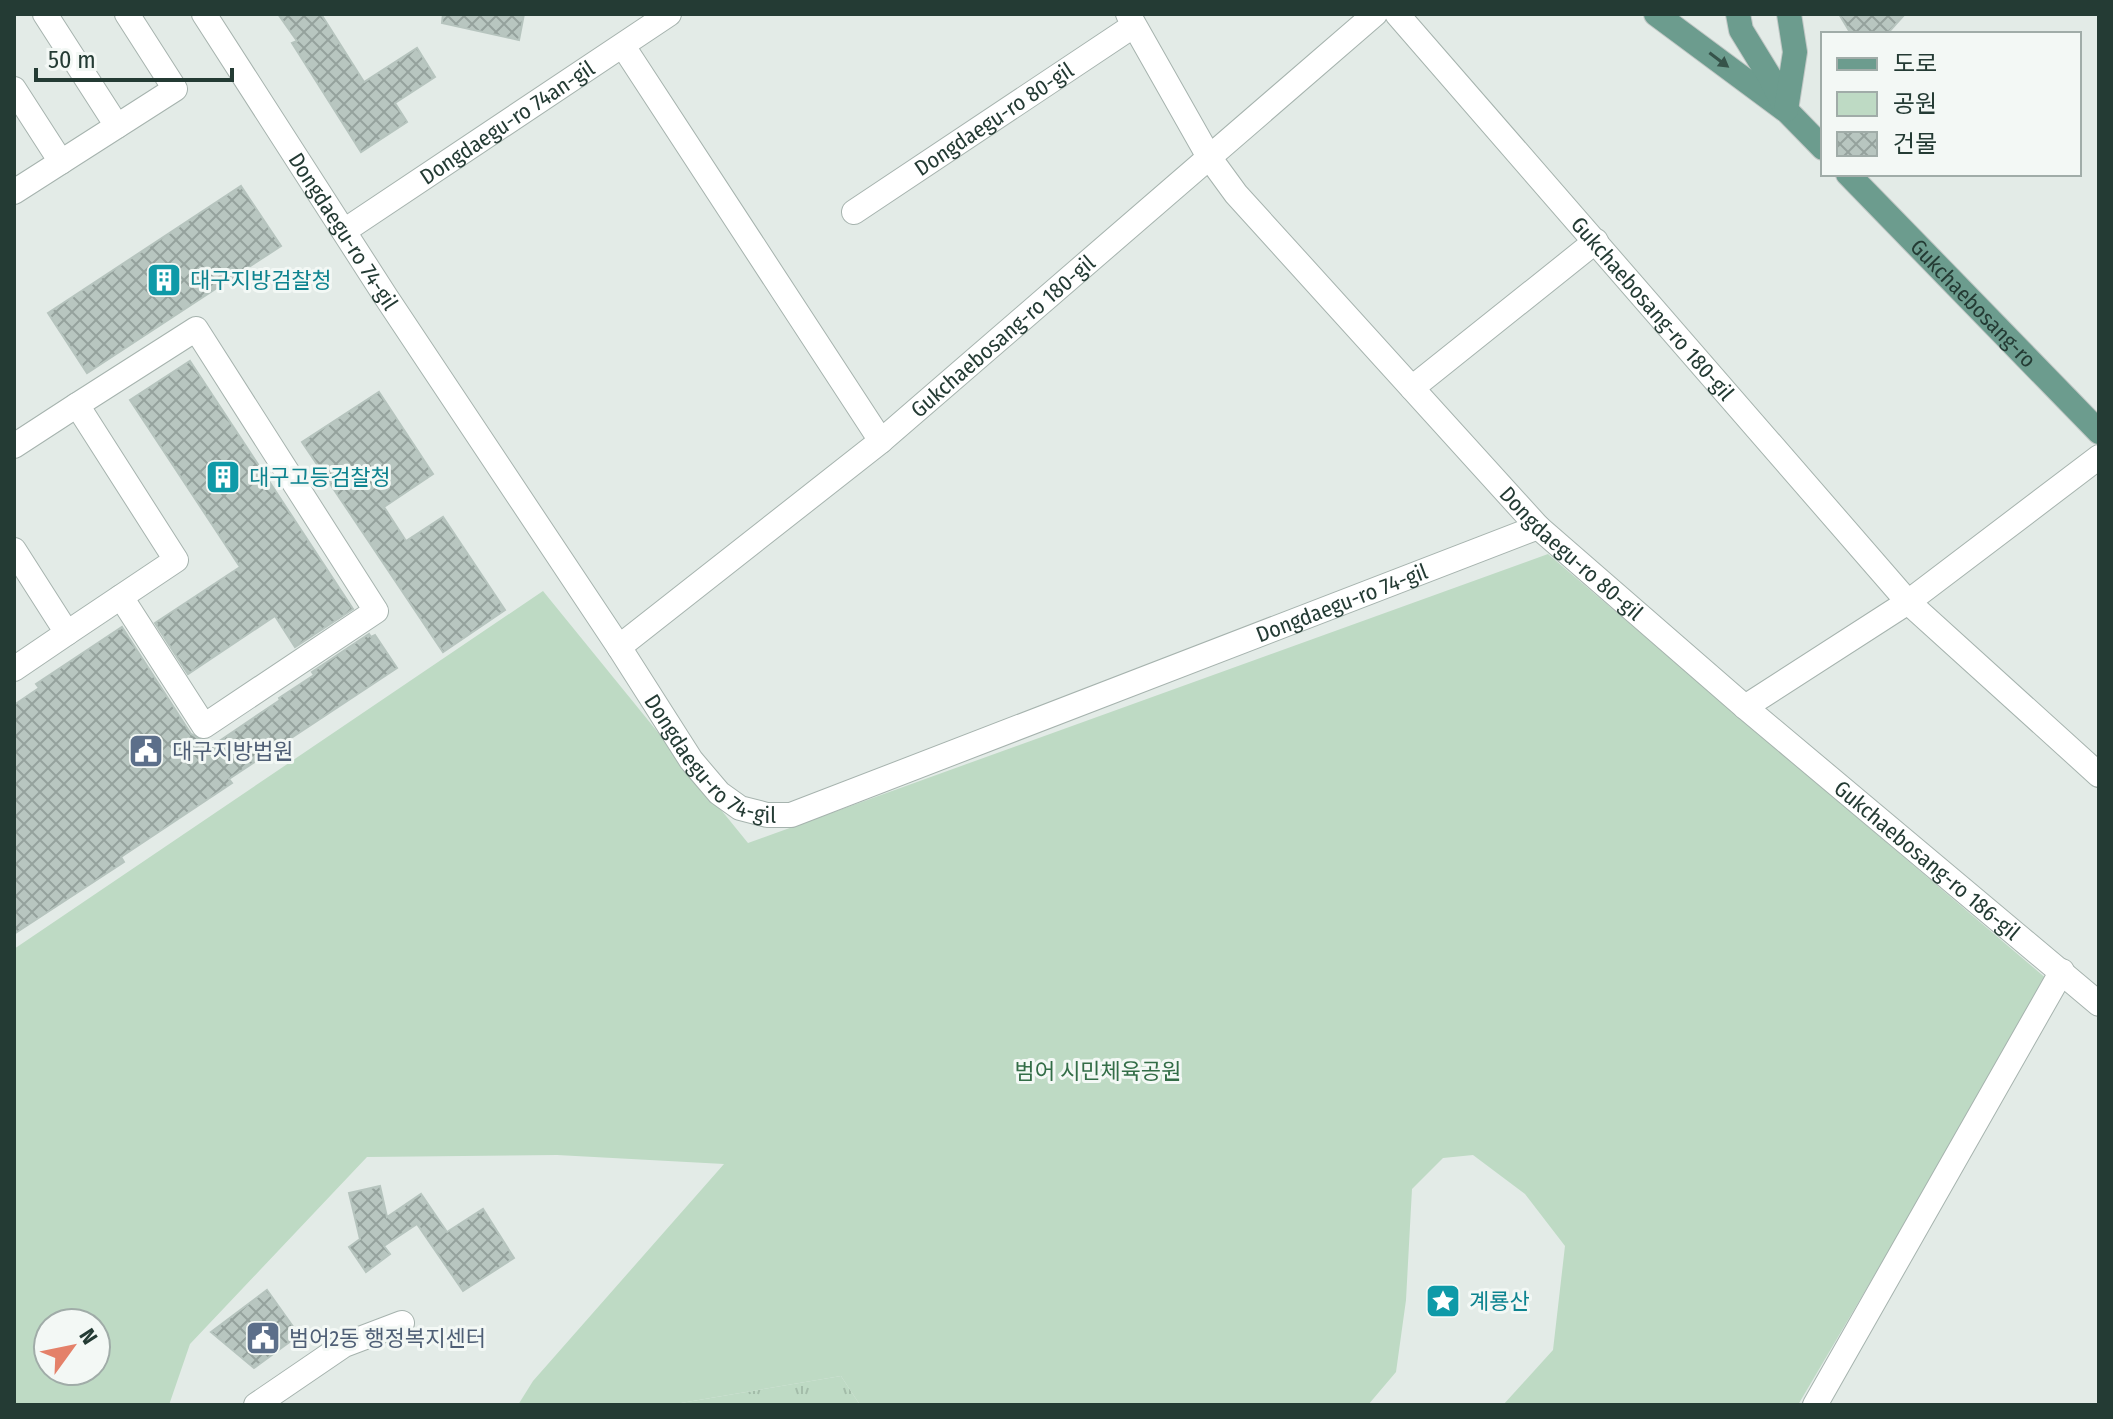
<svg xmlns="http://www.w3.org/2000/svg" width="2113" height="1419" font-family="'Fira Sans Condensed','Noto Sans KR',sans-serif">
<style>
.grass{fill:url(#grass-tufts)}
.green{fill:#bedac4;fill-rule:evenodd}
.building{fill:url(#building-cross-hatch);stroke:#b6c4be;stroke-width:2}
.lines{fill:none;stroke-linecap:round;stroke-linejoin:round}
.minor-casing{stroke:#a6b3ae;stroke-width:26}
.major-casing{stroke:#c2c8c6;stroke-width:26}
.minor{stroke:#fff;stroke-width:24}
.major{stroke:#6c9c8e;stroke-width:24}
.oneway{fill:#36534a}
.labels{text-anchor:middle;stroke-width:6;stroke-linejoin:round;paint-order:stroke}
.street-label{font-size:22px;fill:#243b34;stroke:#f3f8f5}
.culture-label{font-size:22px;fill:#0d838f;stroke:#f3f8f5;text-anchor:start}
.service-label{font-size:22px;fill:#4e5e75;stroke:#f3f8f5;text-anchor:start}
.park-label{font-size:22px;fill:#336d47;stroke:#f3f8f5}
</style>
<defs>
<pattern id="grass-tufts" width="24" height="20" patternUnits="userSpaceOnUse" patternTransform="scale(2)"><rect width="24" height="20" fill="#bedac4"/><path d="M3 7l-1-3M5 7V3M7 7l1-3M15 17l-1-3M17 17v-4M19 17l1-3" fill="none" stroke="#a3bca9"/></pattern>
<pattern id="building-cross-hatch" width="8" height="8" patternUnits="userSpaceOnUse" patternTransform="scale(2)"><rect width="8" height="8" fill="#b8c6c0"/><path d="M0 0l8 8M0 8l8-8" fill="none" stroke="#95a29d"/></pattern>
</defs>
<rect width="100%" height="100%" fill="#e3ebe7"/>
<!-- grass -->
<polygon class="grass" points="841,1376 860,1405 669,1405"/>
<!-- green -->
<path class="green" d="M1548,554L2048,980L1798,1405H1503L1553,1350L1565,1246L1525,1194L1473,1155L1443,1158L1412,1189L1406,1300L1396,1372L1368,1405H860L841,1376L669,1405H518L533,1381L724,1164L557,1155L367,1157L190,1344L169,1405H14V949L543,591L748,843ZM48,1323H96V1371H48Z"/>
<!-- building -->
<g class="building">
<polygon points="278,14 321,14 364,82 417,48 435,77 395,103 407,122 361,152 292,43 297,41"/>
<polygon points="443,14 524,14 519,40 442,23"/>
<polygon points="1839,14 1905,14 1887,34 1851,34"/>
<polygon points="241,186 281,246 87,373 48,313"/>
<polygon points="190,361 353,609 295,647 275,616 188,674 155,623 240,567 130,400"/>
<polygon points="379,392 433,474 384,507 406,541 443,517 505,610 443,652 302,442"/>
<polygon points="122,627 191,734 204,741 209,748 280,700 279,698 314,675 312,672 369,634 371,637 375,635 397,668 229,779 232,783 121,857 124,862 14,934 14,705 39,688 36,684"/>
<polygon points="380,1186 387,1217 421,1194 447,1232 483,1209 514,1258 463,1291 417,1224 384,1246 390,1254 366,1272 349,1247 360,1239 349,1193"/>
<polygon points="267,1290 299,1335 254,1368 211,1332"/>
</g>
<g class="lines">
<!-- minor casing -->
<g class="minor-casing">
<g id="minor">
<polyline points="45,14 117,126"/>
<path id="s1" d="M204,14L386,297L619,647L691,760L719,793L740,808L767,815H791L1538,527"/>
<path id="s2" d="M1128,14L1209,157L1236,194L1538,527L1745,707L2099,1004"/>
<path id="s3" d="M1397,14L1908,602L2099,775"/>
<polyline points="623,46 881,441"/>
<polyline points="14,89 61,162"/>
<polyline points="14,192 175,89 127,14"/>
<path id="s4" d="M854,212L1133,26"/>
<path id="s5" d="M344,231L669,14"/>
<polyline points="1412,388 1596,241"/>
<polyline points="77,405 196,329 376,611 204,726 121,597"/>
<polyline points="14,446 77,405 176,560 67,633"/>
<polyline points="14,550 67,633 14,669"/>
<path id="s6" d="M619,647L881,441L1375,14"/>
<polyline points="1745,707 1908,602 2099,457"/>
<polyline points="256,1405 344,1345 402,1323"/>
<polyline points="1815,1405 2062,971"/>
</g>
</g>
<!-- major casing -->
<g class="major-casing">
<g id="major">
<polyline points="1656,14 1784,109"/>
<polyline points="1738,14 1741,30 1771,79 1786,110 1823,148"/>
<polyline points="1786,110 1795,52 1789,14"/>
<path id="s7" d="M1848,174L2099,432"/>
</g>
</g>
<!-- minor -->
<use href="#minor" class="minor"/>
<!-- major -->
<use href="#major" class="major"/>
</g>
<!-- one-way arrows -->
<defs><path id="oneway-solid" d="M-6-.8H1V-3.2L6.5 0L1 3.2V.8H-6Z" transform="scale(2)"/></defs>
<use class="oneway" href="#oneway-solid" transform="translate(1719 60) rotate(37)"/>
<!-- icons -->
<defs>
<g id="building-square" transform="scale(1.8)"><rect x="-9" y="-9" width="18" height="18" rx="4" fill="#0f9aa8" stroke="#f3f8f5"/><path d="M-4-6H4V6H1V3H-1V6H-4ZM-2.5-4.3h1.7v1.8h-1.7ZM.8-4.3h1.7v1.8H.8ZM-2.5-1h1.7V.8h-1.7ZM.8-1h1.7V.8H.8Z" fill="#fff"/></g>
<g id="civic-square" transform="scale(1.8)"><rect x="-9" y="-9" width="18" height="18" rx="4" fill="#5c6f8a" stroke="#f3f8f5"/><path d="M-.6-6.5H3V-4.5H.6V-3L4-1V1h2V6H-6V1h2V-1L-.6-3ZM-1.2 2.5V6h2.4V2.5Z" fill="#fff"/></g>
<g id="sight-square" transform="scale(1.8)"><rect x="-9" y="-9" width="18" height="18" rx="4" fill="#0f9aa8" stroke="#f3f8f5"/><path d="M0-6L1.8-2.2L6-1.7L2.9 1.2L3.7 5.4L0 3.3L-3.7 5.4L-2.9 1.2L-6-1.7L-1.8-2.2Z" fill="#fff"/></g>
</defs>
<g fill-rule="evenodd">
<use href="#building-square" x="164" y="280"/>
<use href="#building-square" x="223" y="477"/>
<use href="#civic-square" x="146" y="751"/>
<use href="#sight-square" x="1443" y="1301"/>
<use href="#civic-square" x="263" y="1338"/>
</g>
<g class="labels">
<!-- street labels -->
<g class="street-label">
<text dy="8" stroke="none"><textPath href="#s4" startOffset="168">Dongdaegu-ro 80-gil</textPath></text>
<text dy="8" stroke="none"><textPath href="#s5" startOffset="196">Dongdaegu-ro 74an-gil</textPath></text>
<text dy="8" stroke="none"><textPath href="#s1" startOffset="258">Dongdaegu-ro 74-gil</textPath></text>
<text dy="8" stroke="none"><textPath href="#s7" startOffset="180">Gukchaebosang-ro</textPath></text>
<text dy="8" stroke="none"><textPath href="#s3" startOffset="390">Gukchaebosang-ro 180-gil</textPath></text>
<text dy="8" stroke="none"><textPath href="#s6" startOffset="494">Gukchaebosang-ro 180-gil</textPath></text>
<text dy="8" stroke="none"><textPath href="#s2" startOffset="702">Dongdaegu-ro 80-gil</textPath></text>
<text dy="8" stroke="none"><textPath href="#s1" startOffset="1602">Dongdaegu-ro 74-gil</textPath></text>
<text dy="8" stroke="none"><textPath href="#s1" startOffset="906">Dongdaegu-ro 74-gil</textPath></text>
<text dy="8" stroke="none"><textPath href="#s2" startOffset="1172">Gukchaebosang-ro 186-gil</textPath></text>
</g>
<!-- culture labels -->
<g class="culture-label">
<text x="190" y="288">대구지방검찰청</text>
<text x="249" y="485">대구고등검찰청</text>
<text x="1469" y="1309">계룡산</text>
</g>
<!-- service labels -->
<g class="service-label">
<text x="172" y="759">대구지방법원</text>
<text x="289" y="1346">범어2동 행정복지센터</text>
</g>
<!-- park labels -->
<g class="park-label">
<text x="1098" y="1079">범어 시민체육공원</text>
</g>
</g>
<!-- border -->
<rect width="2113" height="1419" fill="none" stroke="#243b34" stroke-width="32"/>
<!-- legend -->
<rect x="1821" y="32" width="260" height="144" fill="#f3f8f5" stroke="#a0aca8" stroke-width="2"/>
<rect x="1837" y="58" width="40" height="12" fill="#6c9c8e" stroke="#a0aca8" stroke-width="2"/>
<text x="1893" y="72" font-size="24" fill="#243b34">도로</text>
<rect x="1837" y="92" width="40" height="24" fill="#bedac4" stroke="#a0aca8" stroke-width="2"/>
<text x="1893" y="112" font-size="24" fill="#243b34">공원</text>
<rect x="1837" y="132" width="40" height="24" fill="url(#building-cross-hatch)" stroke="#a0aca8" stroke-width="2"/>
<text x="1893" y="152" font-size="24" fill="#243b34">건물</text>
<!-- north arrow -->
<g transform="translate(72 1347) rotate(57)"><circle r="38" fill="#f3f8f5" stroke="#a0aca8" stroke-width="2"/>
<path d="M0-6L14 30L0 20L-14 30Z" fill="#e48169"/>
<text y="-12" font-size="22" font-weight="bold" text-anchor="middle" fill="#243b34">N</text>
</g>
<!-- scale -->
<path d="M36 68v12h196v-12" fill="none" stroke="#243b34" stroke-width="4"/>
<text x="48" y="68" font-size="24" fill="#243b34" stroke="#f3f8f5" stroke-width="6" paint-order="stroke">50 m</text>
</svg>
